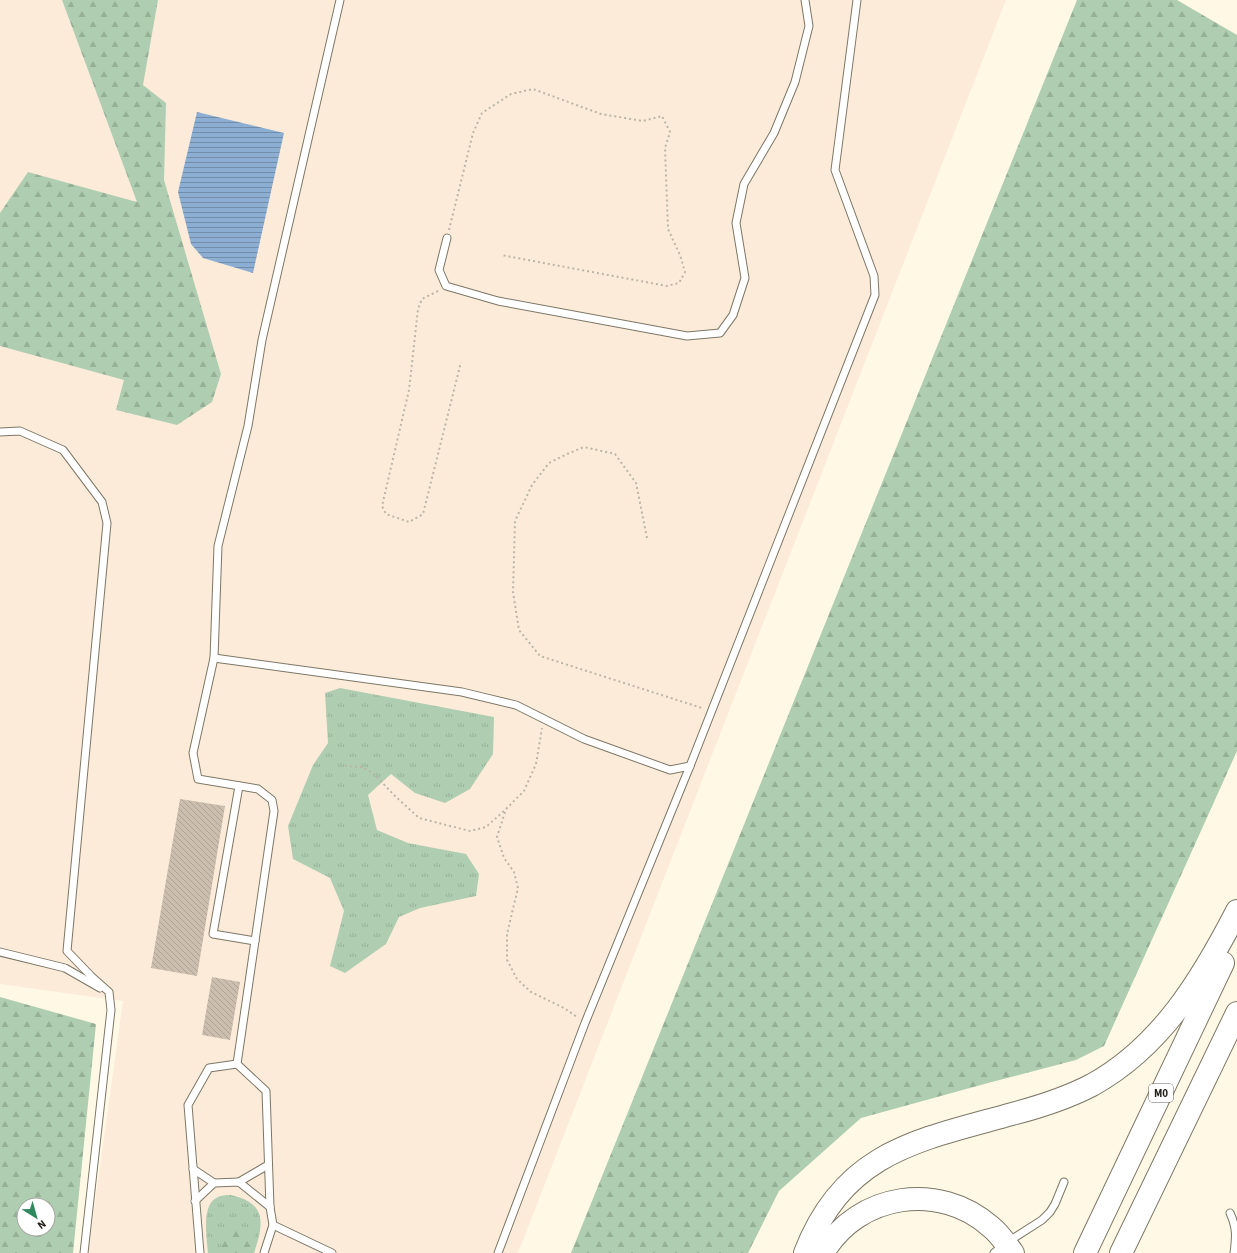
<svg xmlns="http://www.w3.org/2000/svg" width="1237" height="1253" font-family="'Source Sans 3',sans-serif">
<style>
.industrial{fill:#fdebda}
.grass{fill:url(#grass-tufts)}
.forest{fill:url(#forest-firs);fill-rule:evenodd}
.water{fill:url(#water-rules)}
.building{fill:url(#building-back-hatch)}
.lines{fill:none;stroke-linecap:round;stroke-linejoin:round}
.lane-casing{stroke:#7c7766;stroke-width:9}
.highway-casing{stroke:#7c7766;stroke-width:24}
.path{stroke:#bab5a6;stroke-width:2;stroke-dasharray:2 3;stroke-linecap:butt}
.lane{stroke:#fff;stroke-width:7}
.highway{stroke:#fff;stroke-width:22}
.labels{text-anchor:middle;stroke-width:3;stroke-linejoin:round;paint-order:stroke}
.shield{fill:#fff;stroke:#62615c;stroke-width:1}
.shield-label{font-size:11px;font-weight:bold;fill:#1f1d16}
</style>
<defs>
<pattern id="grass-tufts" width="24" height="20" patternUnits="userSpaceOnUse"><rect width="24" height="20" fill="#afceb1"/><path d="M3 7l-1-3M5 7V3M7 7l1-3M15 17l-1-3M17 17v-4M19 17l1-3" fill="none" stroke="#96b098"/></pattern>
<pattern id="forest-firs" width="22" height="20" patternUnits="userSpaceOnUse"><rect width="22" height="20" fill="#afceb1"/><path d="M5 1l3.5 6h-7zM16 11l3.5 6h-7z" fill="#96b098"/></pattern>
<pattern id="water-rules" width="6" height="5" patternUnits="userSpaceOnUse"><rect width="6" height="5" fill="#8caed2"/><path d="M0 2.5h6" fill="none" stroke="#728da9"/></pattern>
<pattern id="building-back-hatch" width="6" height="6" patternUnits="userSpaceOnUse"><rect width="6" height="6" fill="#ccbeaf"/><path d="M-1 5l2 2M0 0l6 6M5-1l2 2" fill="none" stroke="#afa396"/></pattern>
</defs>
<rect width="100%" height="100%" fill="#fff8e5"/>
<!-- industrial -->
<polygon class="industrial" points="0,0 1006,0 518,1253 88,1253 123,1001 0,984"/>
<!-- grass -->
<g class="grass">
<polygon points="340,688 494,717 493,754 470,789 445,803 415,793 391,774 368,795 377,830 408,843 466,854 479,874 476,896 420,908 399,917 386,944 345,973 330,966 344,911 330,878 293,859 288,826 313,765 328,743 325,693"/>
<path d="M231,1195C267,1203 264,1224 254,1253H208C207,1239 201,1206 216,1198C221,1195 226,1195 231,1195Z"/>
</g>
<!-- forest -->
<g class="forest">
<polygon points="62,0 158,0 143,85 166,103 164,180 221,374 212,402 177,425 116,410 124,380 0,346 0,213 28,172 137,202"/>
<polygon points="1077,0 1177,0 1237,35 1237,751 1104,1046 1076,1060 988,1083 861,1118 779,1191 748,1253 571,1253"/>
<path d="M0,997L96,1024L73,1253H0ZM24,1205H48V1229H24Z"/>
<path d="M230,1226L241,1228L255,1235L248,1253H234L222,1248C219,1238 222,1232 230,1226Z"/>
</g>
<!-- water -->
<polygon class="water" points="197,112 284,133 253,273 203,258 191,244 178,192"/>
<!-- building -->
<g class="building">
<polygon points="180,799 225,806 197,976 151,968"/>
<polygon points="212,977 240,982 230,1040 202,1035"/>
</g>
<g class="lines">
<!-- lane casing -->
<g class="lane-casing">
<g id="lane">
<polyline points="447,238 439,270 446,286 498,301 687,336 720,333 733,315 745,278 736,223 744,184 774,133 795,82 809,26 805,0"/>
<polyline points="0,432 20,431 63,450 102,502 107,523 67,951 91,976 109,992 111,1010 84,1253"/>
<polyline points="214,658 462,692 516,705 584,739 670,770 690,766"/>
<polyline points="239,786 213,934 255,941"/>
<polyline points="0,952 65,968 100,988"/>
<polyline points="237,1064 274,811 272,800 258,789 198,779 193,753 214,658 218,546 248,426 262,340 340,0"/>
<polyline points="193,1169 214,1183"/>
<polyline points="239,1182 268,1165"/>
<polyline points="195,1201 214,1183 239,1182 270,1207"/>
<path d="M1230,1213C1237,1228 1236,1237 1234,1253"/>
<polyline points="200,1253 188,1105 209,1068 237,1064 266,1091 270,1207 273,1225 332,1253"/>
<polyline points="264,1253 273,1225"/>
<polyline points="498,1253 585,1023 690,766 875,295 874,276 835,170 857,0"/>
<polyline points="994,1253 1006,1243 1042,1220 1050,1212 1055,1204 1064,1182"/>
</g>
</g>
<!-- highway casing -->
<g class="highway-casing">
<g id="highway">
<path d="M805,1253C844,1151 919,1140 1012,1114C1039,1107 1067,1098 1092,1085C1161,1047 1202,979 1237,911"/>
<path d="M823,1253C858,1193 940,1181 991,1227C1000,1234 1006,1244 1013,1253"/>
<polyline points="1085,1253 1223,963"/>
<polyline points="1121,1253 1237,1013"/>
</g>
</g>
<!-- path -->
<g class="path">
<polyline points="449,230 473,133 482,113 511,94 533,89 601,114 643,121 662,116 670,132 665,148 668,229 680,255 685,272 679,283 667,286 501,255"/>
<polyline points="438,291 422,299 418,309 409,390 382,506 386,514 409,522 423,514 461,362"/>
<polyline points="647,538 636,483 615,454 584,447 567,454 549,463 532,485 515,521 513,592 519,630 540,656 702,708"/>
<polyline points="345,766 362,767 373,773 395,796 419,818 470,831 486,827 505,810 524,791 536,764 542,728"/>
<polyline points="505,812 497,837 504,858 514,872 518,888 507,934 507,960 517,979 531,992 564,1008 577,1017"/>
</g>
<!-- lane -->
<use href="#lane" class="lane"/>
<!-- highway -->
<use href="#highway" class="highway"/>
</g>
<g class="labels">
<!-- shield labels -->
<rect class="shield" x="1149" y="1084" width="24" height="18" rx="3"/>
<g class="shield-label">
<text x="1161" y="1097">M0</text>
</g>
</g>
<!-- north arrow -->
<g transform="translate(36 1217) rotate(143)"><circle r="19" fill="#ffffff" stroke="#a5a5a2"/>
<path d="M0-3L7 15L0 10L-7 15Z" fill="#2f8a5f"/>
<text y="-6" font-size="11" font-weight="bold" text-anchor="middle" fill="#1f1d16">N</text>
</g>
</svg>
